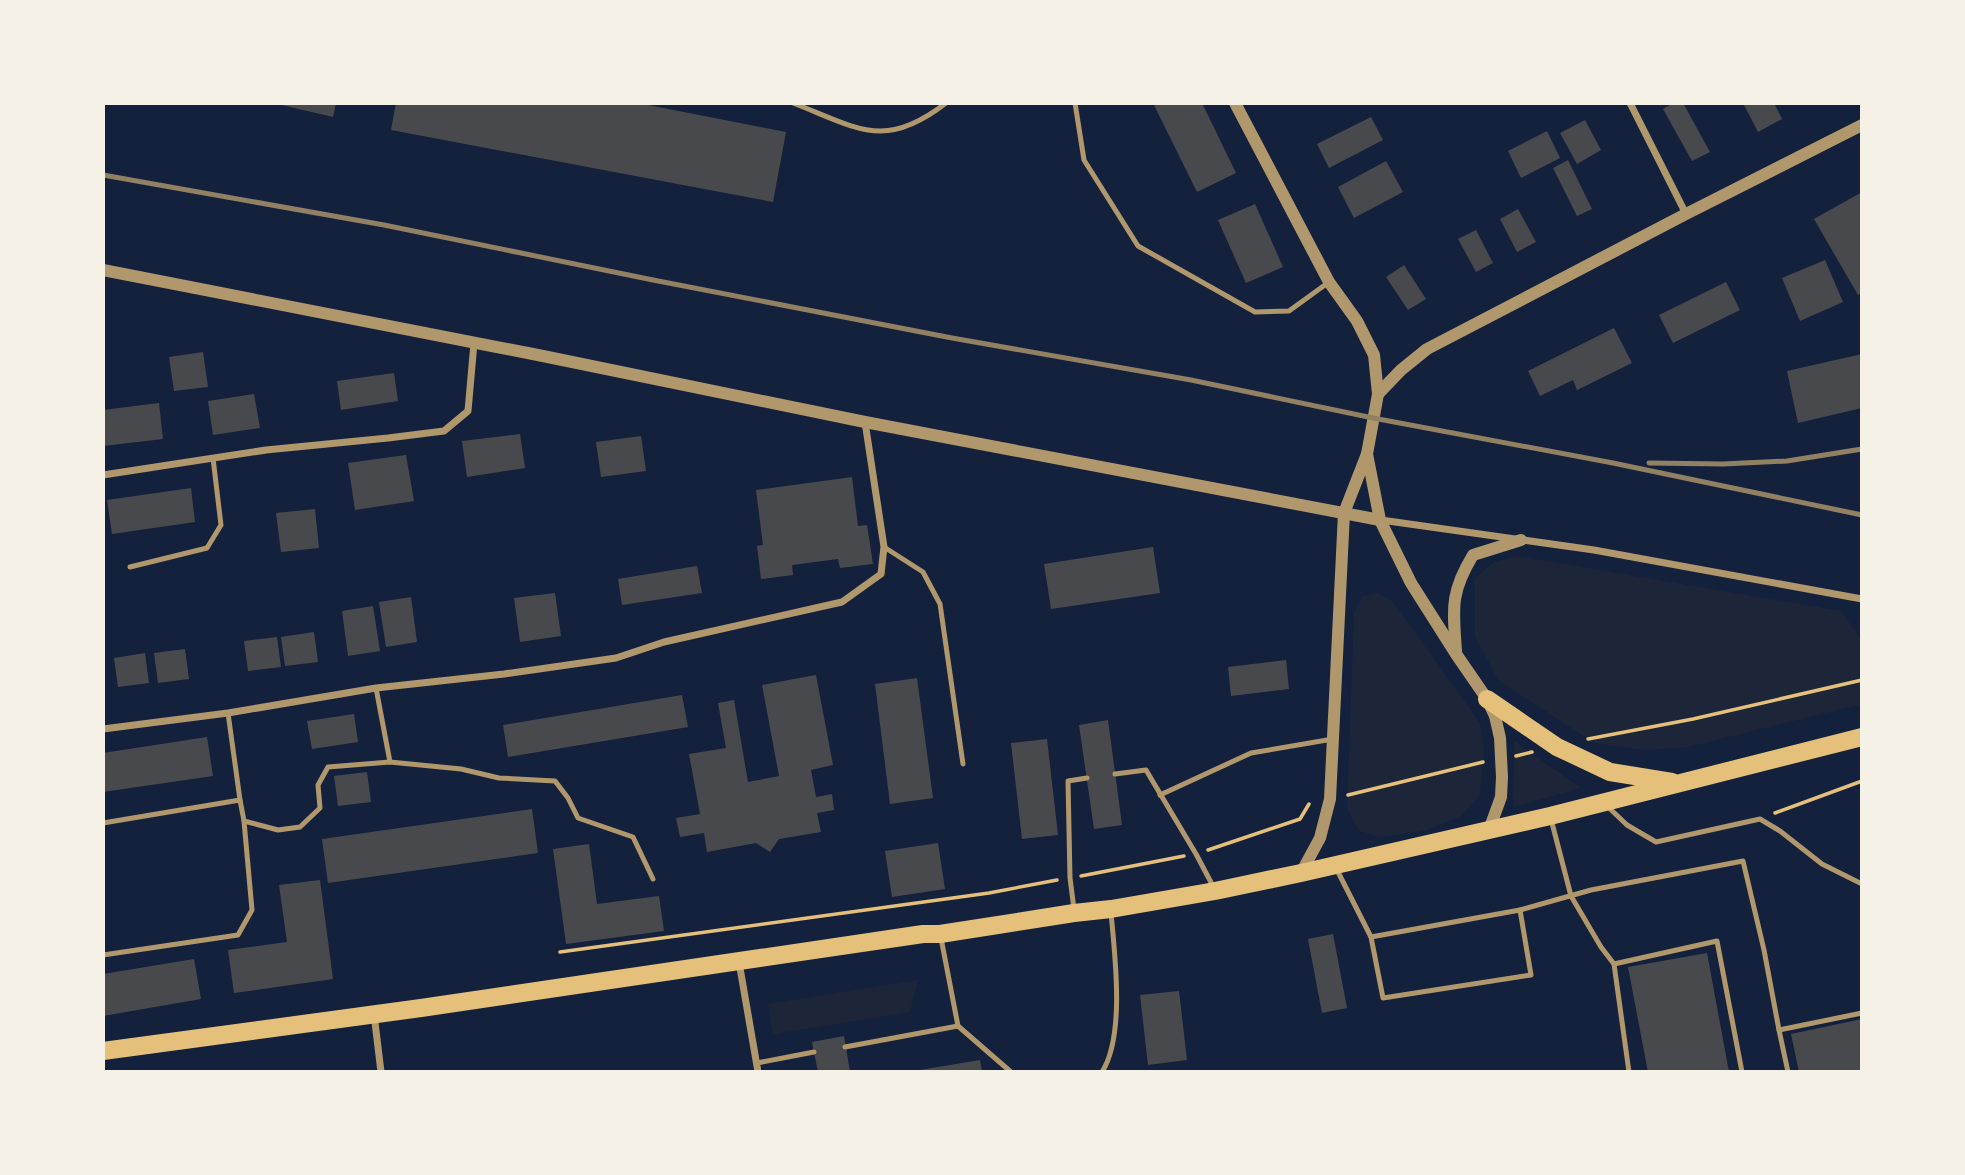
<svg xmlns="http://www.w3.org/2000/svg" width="1965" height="1175" font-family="Bitter,serif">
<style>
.green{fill:#1d2539}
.building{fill:#48494c}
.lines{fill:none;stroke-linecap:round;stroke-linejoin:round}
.path{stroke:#e5c07b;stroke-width:3.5}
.service{stroke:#b1986c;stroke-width:5}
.minor{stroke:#b1986c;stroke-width:7}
.tertiary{stroke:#b1986c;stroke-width:12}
.primary{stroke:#e5c07b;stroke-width:18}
.rail{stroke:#918062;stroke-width:5}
</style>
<rect width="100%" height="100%" fill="#14213d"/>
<!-- green -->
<g class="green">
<polygon points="1516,556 1841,611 1862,641 1862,704 1688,747 1644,750 1594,743 1498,680 1475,636 1475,578 1494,562"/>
<polygon points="1378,593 1393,602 1480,723 1484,748 1480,795 1461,816 1424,831 1381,837 1359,831 1347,809 1354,613 1362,596"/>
<polygon points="1514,741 1581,788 1513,807"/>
<polygon points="918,980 910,1012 773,1034 768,1004"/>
</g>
<!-- building -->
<g class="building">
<polygon points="273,103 336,103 333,117"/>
<polygon points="396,103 638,103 786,132 773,202 391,130"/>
<polygon points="1153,103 1202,103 1236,173 1197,192"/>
<polygon points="1673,103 1683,103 1710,152 1692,161 1663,109"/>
<polygon points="1743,103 1774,103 1782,119 1758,132"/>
<polygon points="1371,117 1383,140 1329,168 1317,144"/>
<polygon points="1585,120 1601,150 1577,164 1560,133"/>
<polygon points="1547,131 1560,158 1521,178 1508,151"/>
<polygon points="1568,160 1592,209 1577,216 1553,168"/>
<polygon points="1386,161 1403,192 1354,218 1338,187"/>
<polygon points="1862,192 1862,293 1858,295 1814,219"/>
<polygon points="1255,204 1283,267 1246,283 1218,220"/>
<polygon points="1518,209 1536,242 1517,252 1500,219"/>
<polygon points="1476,230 1493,263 1476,272 1458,239"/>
<polygon points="1825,260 1843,302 1800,321 1782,278"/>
<polygon points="1404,265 1426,299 1408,310 1386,277"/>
<polygon points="1726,282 1740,310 1673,343 1659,315"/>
<polygon points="1614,328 1632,363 1577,390 1573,380 1540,396 1528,371"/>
<polygon points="203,352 208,387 174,391 169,357"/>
<polygon points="1862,354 1862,408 1798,423 1787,371"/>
<polygon points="394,373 398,401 341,410 337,381"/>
<polygon points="254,394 260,428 213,435 208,401"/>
<polygon points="159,403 163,439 103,446 103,410"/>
<polygon points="520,434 525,468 467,477 462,441"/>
<polygon points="641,436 646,471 601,477 596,442"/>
<polygon points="406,455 414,501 355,510 348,463"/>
<polygon points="852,477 858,526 867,525 873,564 840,568 838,559 792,565 793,575 761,579 757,546 763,545 756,490"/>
<polygon points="191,488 195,522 112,534 107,500"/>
<polygon points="315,509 319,548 281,552 276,513"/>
<polygon points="1153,547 1160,593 1051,609 1044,564"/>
<polygon points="697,566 702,593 622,605 618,579"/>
<polygon points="555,593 561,636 520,642 514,598"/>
<polygon points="411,597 417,642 386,647 379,602"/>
<polygon points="373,606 380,651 348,656 342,611"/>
<polygon points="314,632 318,662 285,666 281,637"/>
<polygon points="277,637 281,667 248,671 244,641"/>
<polygon points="185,649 189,679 158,683 154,653"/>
<polygon points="145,653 149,683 118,687 114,658"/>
<polygon points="1286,660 1289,689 1231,696 1228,667"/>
<polygon points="816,675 833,765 811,770 816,797 832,794 834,810 817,813 821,832 779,839 770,852 756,843 707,852 704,833 680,837 676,818 700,814 689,754 726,748 718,703 734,700 748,782 779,776 762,685"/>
<polygon points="917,678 933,798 890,804 875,684"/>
<polygon points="682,695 688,727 508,757 503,725"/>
<polygon points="354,714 358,742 312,749 307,721"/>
<polygon points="1108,720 1122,825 1094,829 1079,725"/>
<polygon points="207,737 213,776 103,792 103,753"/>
<polygon points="1047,739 1058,835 1022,839 1011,743"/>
<polygon points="367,772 371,802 338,806 334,776"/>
<polygon points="532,809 538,853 328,883 322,839"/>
<polygon points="938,843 945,889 892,897 885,851"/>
<polygon points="589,844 597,904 659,896 664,931 566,944 553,849"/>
<polygon points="320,880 333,979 234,993 228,950 287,942 279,885"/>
<polygon points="1333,934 1347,1008 1322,1013 1308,939"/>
<polygon points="1707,953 1729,1072 1648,1072 1628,967"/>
<polygon points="194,959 201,999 103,1016 103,974"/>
<polygon points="1179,991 1187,1060 1148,1065 1140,995"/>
<polygon points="1862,1019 1862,1072 1799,1072 1791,1034"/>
<polygon points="844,1036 850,1072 818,1072 812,1042"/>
<polygon points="980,1060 982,1072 920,1072 920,1070"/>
</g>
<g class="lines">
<!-- path -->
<g class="path">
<polyline points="1588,739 1693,719 1862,680"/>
<polyline points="1516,756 1532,752"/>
<polyline points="1348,795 1483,762"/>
<polyline points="1775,813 1862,781"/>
<polyline points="1208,850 1300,819 1309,804"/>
<polyline points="1081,876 1184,856"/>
<polyline points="560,952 989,893 1057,880"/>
</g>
<!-- service -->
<g class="service">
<path d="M793,103C858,128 884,151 946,103"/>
<polyline points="1075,103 1084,160 1138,246 1255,312 1289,311 1329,282"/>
<polyline points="884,547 923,572 940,604 963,764"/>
<polyline points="130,567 207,548 221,525 213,458"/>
<polyline points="376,688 390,762"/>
<polyline points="1115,774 1146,770 1196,854 1214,888"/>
<polyline points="1160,795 1251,753 1333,739"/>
<polyline points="1606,805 1627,825 1656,842 1760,819 1780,831 1822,864 1862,884"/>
<polyline points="1551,819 1571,896 1601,947 1614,964 1717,941 1742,1072"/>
<polyline points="244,821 278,830 300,827 320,808 318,785 328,767 390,762 461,769 499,778 555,781 568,798 578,818 633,837 653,879"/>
<polyline points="103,823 240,800 228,713"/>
<polyline points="1336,868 1371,937 1383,998 1531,975 1520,910"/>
<polyline points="1074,909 1070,878 1068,781 1087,778"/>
<polyline points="1371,937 1520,910 1591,890 1743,861 1764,950 1779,1030 1862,1013"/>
<polyline points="103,955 238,935 252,910 244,821 240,800"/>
<polyline points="1614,964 1629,1072"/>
<polyline points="958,1026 1011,1072"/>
<polyline points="1779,1030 1788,1072"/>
<polyline points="845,1047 958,1026 941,938"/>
<polyline points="757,1063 814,1052"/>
<path d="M1102,1072C1125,1036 1115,956 1111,913"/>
</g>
<!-- minor -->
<g class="minor">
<polyline points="1630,103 1686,214"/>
<polyline points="103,475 266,450 388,438 444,431 468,411 474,343"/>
<polyline points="1381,520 1594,550 1862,599"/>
<polyline points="103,729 228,713 376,688 504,674 616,658 664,642 842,602 881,574 884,547 865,422"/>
<polyline points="739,962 758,1072"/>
<polyline points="374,1014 381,1072"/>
</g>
<!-- tertiary -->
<g class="tertiary">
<polyline points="1235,103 1329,282 1357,321 1374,355 1378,394 1367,454 1344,513 1330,799 1320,838 1301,873"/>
<polyline points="103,270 538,355 865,422 1380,520"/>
<polyline points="1378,394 1401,370 1427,349 1686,214 1862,125"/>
<polyline points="1367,454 1380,520 1411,583 1456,654 1487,699 1495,716 1500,738 1502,777 1501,797 1489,830"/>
<path d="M1456,651C1453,608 1450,593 1473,555L1521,540"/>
</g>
<!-- primary -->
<g class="primary">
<polyline points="1487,699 1557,747 1610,772 1672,782"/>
<polyline points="103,1051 421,1008 923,934 940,934 1074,913 1111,909 1215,891 1301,873 1550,816 1862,737"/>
</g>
<!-- rail -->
<g class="rail">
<polyline points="103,175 384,225 653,280 952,338 1191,380 1373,418 1613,463 1862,515"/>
<polyline points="1649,463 1723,464 1787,461 1862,449"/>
</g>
</g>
<!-- border -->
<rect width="1965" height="1175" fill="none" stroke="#f6f1e7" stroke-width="210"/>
</svg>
